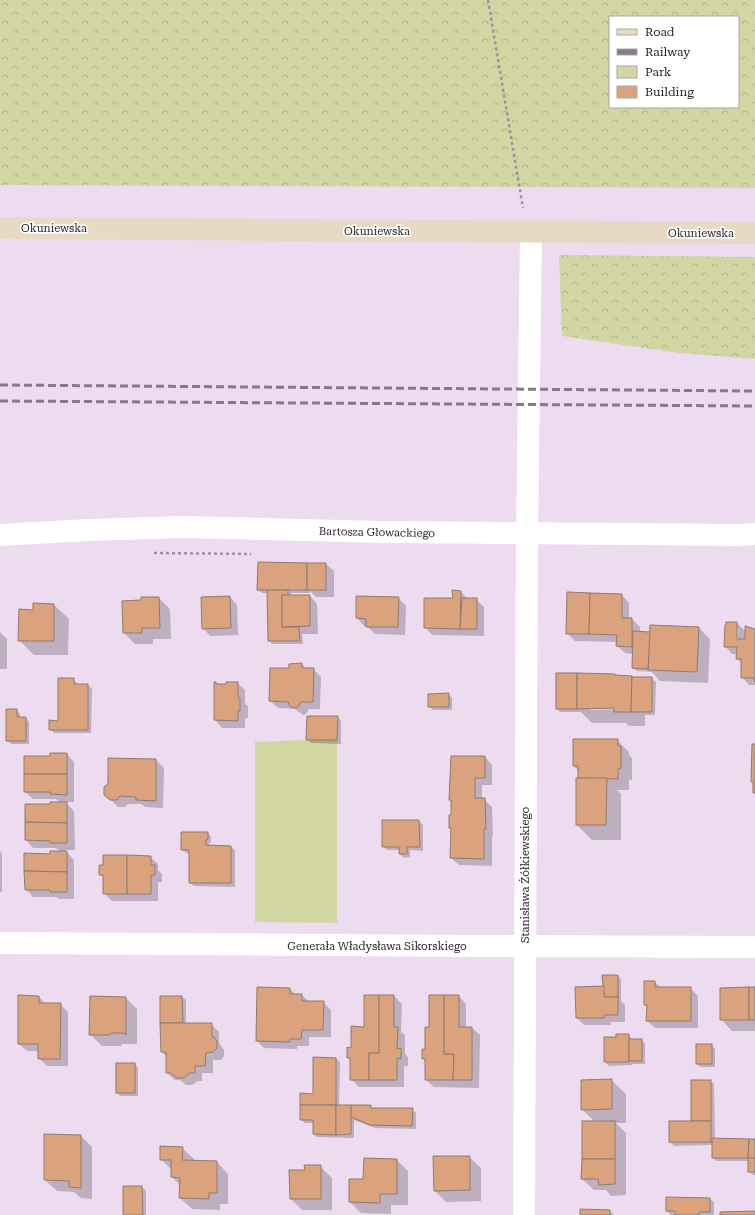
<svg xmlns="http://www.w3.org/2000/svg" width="755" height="1215" font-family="'Roboto Serif',serif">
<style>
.green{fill:#d2d6a3}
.forest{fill:url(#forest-crowns);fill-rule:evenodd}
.shadow{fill:#0003;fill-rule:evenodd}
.building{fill:#dba37d;stroke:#907a6c}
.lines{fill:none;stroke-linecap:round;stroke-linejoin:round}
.path{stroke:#9e90a0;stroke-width:2.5;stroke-dasharray:3 3;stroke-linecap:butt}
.minor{stroke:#fff;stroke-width:22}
.tertiary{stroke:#fff;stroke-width:22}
.secondary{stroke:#e8d9c3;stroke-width:22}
.rail{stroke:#867988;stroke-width:3;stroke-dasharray:8 4;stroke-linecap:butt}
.labels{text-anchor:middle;stroke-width:3.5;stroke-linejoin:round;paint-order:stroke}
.street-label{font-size:11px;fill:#251e26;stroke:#fff}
</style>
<defs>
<pattern id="forest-crowns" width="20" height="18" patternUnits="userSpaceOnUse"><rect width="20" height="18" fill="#d2d6a3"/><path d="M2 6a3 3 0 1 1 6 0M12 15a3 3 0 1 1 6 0" fill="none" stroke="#b4b78c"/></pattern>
</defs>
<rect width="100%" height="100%" fill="#eddbf0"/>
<!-- green -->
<polygon class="green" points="306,740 337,740 337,923 255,922 255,742"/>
<!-- forest -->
<g class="forest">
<path d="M0,0H755V188L0,185ZM610,17H738V107H610Z"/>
<polygon points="559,255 755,257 755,359 679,353 562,336"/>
</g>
<!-- shadow -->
<g class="shadow">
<polygon points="326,564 334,571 334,597 316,597 310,591 310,593 291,593 291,596 310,596 317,604 318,634 302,634 303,644 272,644 269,640 268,593 262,593 258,590"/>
<polygon points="461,592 468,599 476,599 484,607 484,636 432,635 425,627"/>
<polygon points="622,595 629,603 629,619 632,619 640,627 640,632 651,633 651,626 699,628 710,639 708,683 660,681 652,672 637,671 633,668 633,654 625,653 617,646 618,642 575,641 567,633"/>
<polygon points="230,597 237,605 238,635 210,636 203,628"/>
<polygon points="159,598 170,609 171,639 153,639 153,644 135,644 124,633 142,601"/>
<polygon points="398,598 406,606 405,635 375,634 367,626 364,626 357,618"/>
<polygon points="34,604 54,605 69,619 68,655 34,655 19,640 34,611"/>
<path d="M737,623L746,632L755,631V685H749L742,677V663L737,659V654H732L725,646ZM736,629H738V644H736Z"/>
<polygon points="0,632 7,639 7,669 0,669"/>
<polygon points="302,664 306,669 313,669 321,677 320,709 309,709 306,714 303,715 295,709 278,708 270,701 290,669"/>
<path d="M557,674L615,675L617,676L631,677L632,678H652L656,682L655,715H645V726H629L626,723H592L581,712H560L557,708ZM619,707V709L591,710V708Z"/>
<polygon points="73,679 77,683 77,685 88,685 92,689 91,733 54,733 50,729 59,722"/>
<polygon points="237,683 245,690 245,704 248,706 248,718 245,718 245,728 222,728 215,720 227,685"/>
<polygon points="448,694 452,698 452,710 433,710 429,706"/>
<polygon points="17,710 20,714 20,718 26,718 29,722 29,744 11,744 7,740"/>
<polygon points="338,717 341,721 341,744 311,743 307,740"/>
<polygon points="617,740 629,752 629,755 632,758 632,780 629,780 629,790 617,790 621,794 621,840 592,840 577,825 577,779 579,779 579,771 574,766"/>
<polygon points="67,754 74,762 74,802 65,802 74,811 75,850 65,850 74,860 74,899 59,899 56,897 33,897 26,889 51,855 61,852 56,848 33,848 26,840 51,805 60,803 56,799 33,799 25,792 51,757"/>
<polygon points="485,757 492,765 492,785 482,785 482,799 484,799 492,807 493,836 492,836 492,866 459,865 451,858 452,829 450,828 452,816"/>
<polygon points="109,759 156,760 164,768 163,808 145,807 141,804 128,804 125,807 118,807 105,794 109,784"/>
<polygon points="383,821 419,821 423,825 423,851 410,850 410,857 404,858 400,854 400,850 387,850 383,846"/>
<polygon points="208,833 211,837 211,843 209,843 209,846 231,847 235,850 235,887 194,886 190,883 190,853 186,853 182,849"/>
<polygon points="0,851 2,854 2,892 0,892"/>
<polygon points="150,857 158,864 158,870 162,874 162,882 158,882 158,901 112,901 104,893 104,878 100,874"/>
<polygon points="617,976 621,979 621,1001 625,1005 625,1022 611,1022 611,1025 584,1025 577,1018 604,987"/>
<polygon points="655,982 661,988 690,988 698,996 698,1028 655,1028 647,1021 648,1007 645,1005"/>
<polygon points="755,988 755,1031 732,1031 721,1019"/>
<polygon points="290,989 296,995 302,995 309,1002 323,1002 331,1010 331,1037 309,1037 309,1046 297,1046 297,1049 264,1048 257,1041"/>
<polygon points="394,996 402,1004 401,1032 405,1035 405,1054 408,1057 408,1066 404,1066 404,1087 359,1087 351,1079 351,1061 348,1057 352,1049 365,1028"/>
<polygon points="459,996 466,1004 466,1028 472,1028 480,1035 479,1088 434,1087 426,1080 426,1062 423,1058 426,1049 430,1028"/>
<polygon points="39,997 46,1004 60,1004 68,1012 68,1066 47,1066 39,1058 39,1051 27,1051 19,1044"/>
<polygon points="182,997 186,1000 186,1024 211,1024 219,1032 219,1043 224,1050 224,1056 221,1060 213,1060 213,1073 202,1073 202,1081 198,1081 192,1085 186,1085 180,1080 175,1080 167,1073 167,1057 162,1052"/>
<polygon points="126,998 137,1009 137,1044 122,1044 121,1046 102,1046 90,1034"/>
<polygon points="629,1035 632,1040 642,1040 645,1044 645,1064 632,1064 632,1065 609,1066 605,1062 616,1038"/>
<polygon points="711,1045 715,1049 715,1067 701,1067 697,1064"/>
<polygon points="314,1058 336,1058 340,1062 339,1106 370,1106 373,1109 412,1109 416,1113 416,1129 375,1128 354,1120 354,1138 317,1137 314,1134 314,1123 305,1123 301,1120 314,1095"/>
<polygon points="135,1064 138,1068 138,1096 121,1096 117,1093"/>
<polygon points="611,1080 626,1094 626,1123 616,1123 626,1133 626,1195 611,1196 606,1190 594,1190 582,1179 595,1122 582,1109"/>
<polygon points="710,1081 714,1084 715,1139 755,1139 755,1175 753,1175 749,1171 749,1161 716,1161 713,1158 713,1145 674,1146 670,1142 692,1122"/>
<polygon points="45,1135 81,1136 92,1147 92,1199 81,1198 74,1192 57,1191 45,1180"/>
<polygon points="182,1148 194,1159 194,1162 217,1162 228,1174 228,1204 220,1204 220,1210 192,1209 180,1198 181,1186 172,1177 172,1170 161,1159"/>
<polygon points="469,1157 481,1168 481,1201 446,1202 435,1191"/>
<polygon points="397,1160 408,1171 408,1205 391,1205 391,1214 361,1213 350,1202 364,1180"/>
<polygon points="320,1166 332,1178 332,1210 302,1210 291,1199 306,1171"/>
<polygon points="142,1187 146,1191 146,1215 124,1215"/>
<polygon points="710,1199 714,1202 714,1215 671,1215 667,1211"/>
<polygon points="581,1210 610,1211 614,1215 581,1215"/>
</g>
<!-- building -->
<g class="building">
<polygon points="258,562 307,563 307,590 257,590"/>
<rect x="307" y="563" width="19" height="27"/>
<polygon points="267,590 288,590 288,595 282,595 282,627 299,627 300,641 268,641"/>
<polygon points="452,590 461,591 460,629 424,628 424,598 453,598"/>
<polygon points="567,592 590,593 589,634 566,634"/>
<polygon points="590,593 622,594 622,618 632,618 632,647 616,646 617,635 589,634"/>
<polygon points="282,595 310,595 310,626 282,627"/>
<polygon points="230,596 231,628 202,629 201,597"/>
<polygon points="356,596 399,597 398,627 366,627 366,619 356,618"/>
<polygon points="141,597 159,597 160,628 142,628 142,633 123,633 122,601 141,600"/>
<polygon points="462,598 477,598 477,629 460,629"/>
<polygon points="33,603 54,604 54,641 18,641 19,609 33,610"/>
<polygon points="726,622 737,622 737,639 745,639 745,626 755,629 755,682 754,678 741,678 741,659 736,659 737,647 724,647 725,625 726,625"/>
<polygon points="650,625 699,627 697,672 648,670"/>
<polygon points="633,631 650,632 648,669 632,668"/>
<polygon points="302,663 302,668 314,668 313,702 301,702 298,707 294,708 290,706 288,702 269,701 270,668 289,668 289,664"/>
<rect x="556" y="673" width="21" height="36"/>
<polygon points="577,673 615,674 615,675 632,676 631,712 614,712 614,708 577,709"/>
<polygon points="632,677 652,677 652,712 631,712"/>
<polygon points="58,678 74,678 74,684 88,684 88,730 49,730 49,720 58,721"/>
<polygon points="214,682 216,682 216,684 226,684 226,682 238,682 238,697 240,698 240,711 238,711 238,721 214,720"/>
<polygon points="449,693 449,707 428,707 428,694"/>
<polygon points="6,709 17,709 17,717 26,717 26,741 6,741"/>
<polygon points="307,716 338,716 337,740 306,740"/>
<polygon points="573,739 618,739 618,746 621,746 621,768 618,769 618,779 578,778 578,766 573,766"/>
<polygon points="752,744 755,744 755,793 753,793 753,782 751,782"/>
<polygon points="50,753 67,753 67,774 24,774 24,756 50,756"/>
<polygon points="451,756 485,756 485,778 475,778 475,798 485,798 486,829 484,829 484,859 450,858 451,828 449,828 449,815 451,815 451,800 449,800"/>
<polygon points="108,758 156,759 156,801 136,800 136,797 120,796 117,800 110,800 104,795 104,787 108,784"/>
<polygon points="24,774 67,774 67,795 50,794 50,792 24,792"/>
<polygon points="576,778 607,778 606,825 576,825"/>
<polygon points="50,802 67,802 67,823 25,822 25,804 50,804"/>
<polygon points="382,820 419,820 420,847 407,847 407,854 399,854 399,847 382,847"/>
<polygon points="25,822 67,823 67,843 50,843 50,841 25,840"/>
<polygon points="181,832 208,832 208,839 206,840 206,845 231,846 231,883 189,883 189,850 181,850"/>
<polygon points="50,851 67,851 67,872 24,871 24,853 50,854"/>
<polygon points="103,855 127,855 127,894 103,894 103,875 99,875 99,865 103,865"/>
<polygon points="127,855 151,856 151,865 155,865 155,875 151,875 151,894 127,894"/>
<polygon points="24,871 67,872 67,892 50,892 50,890 25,890"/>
<polygon points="602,975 618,975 618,997 604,997"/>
<polygon points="644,981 655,981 655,987 691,987 691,1021 646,1021 647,1005 644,1005"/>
<polygon points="604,986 604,997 618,997 618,1015 604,1015 604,1018 576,1018 575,987"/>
<polygon points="257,987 290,988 290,994 302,994 302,1001 324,1001 323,1030 302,1030 301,1039 290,1039 290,1042 256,1041"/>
<polygon points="749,987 749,1020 720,1020 720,988"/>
<rect x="749" y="987" width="6" height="33"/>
<polygon points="18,995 39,996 39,1003 61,1003 60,1059 38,1059 38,1044 18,1044"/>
<polygon points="364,995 379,995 379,1053 369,1053 369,1080 350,1080 350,1058 347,1058 347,1047 351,1048 351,1026 364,1027"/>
<polygon points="379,995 394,995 394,1027 398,1027 397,1049 401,1048 401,1059 397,1058 397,1080 369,1080 369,1053 379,1053"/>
<polygon points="429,995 444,995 444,1054 454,1054 453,1080 425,1080 425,1059 422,1059 422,1049 425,1049 425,1027 429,1027"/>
<polygon points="444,995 459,995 459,1027 472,1027 472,1080 453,1080 454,1054 444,1054"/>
<polygon points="90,996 126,997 126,1035 125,1033 111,1033 110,1035 89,1035"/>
<polygon points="160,996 182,996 183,1023 160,1023"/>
<polygon points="160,1023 212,1023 212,1037 214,1037 217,1041 217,1048 213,1052 206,1053 205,1066 195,1066 195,1073 190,1073 184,1078 177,1078 171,1073 166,1073 166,1052 161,1052"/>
<polygon points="616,1034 629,1034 629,1062 604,1062 604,1037 616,1037"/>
<rect x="629" y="1039" width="13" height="22"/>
<rect x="696" y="1044" width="16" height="20"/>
<polygon points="313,1057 336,1058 336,1105 300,1105 300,1093 313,1094"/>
<rect x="116" y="1063" width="19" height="30"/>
<polygon points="612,1079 612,1109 581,1110 581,1080"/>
<rect x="691" y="1080" width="20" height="41"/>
<polygon points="300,1105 336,1105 336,1135 313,1134 313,1120 300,1120"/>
<polygon points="336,1105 351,1105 351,1134 336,1135"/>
<polygon points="351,1105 371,1105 371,1108 413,1108 412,1126 370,1125 351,1117"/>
<rect x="582" y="1121" width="33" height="38"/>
<rect x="669" y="1121" width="42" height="21"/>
<polygon points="44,1134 81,1135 81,1188 69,1187 69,1181 44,1180"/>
<polygon points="712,1138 749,1139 748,1158 712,1158"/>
<polygon points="749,1139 755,1139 755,1158 748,1158"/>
<polygon points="160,1146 183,1147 182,1160 217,1161 217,1193 209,1193 209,1199 179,1198 180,1178 171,1177 171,1160 160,1160"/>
<polygon points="433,1156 470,1156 470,1190 434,1191"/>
<polygon points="364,1158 397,1159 397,1194 380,1194 380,1203 349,1202 349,1179 363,1179"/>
<rect x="748" y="1158" width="7" height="14"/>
<polygon points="582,1159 615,1159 615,1184 599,1185 598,1179 581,1179"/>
<polygon points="304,1165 321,1165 321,1199 290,1199 289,1170 305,1170"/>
<polygon points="123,1186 142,1186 143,1215 123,1215"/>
<polygon points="666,1197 710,1198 710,1212 699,1212 699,1215 675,1215 675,1211 666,1211"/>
<polygon points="580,1209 610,1210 610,1215 580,1215"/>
<polygon points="755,1211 755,1215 720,1215 720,1212"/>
</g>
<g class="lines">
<!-- path -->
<g class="path">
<polyline points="488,0 523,208"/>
<polyline points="154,553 251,554"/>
</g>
<!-- minor -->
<g class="minor">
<polyline points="0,535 87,530 185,527 381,532 738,535 755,534"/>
<polyline points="0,943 488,946 755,947"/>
<polyline points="524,1215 527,534"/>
</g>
<!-- tertiary -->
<polyline class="tertiary" points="527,534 531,232"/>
<!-- secondary -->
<polyline class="secondary" points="0,228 755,233"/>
<!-- rail -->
<g class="rail">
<polyline points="0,385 755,391"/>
<polyline points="0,401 755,406"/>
</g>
</g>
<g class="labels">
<!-- street labels -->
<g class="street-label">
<text x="54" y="232">Okuniewska</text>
<text x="377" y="235">Okuniewska</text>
<text x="701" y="237">Okuniewska</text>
<text transform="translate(377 532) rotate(1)" y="4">Bartosza Głowackiego</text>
<text transform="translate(525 875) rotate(-90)" y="4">Stanisława Żółkiewskiego</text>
<text x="377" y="950">Generała Władysława Sikorskiego</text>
</g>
</g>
<!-- legend -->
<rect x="609" y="16" width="130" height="92" fill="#ffffff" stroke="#a8a5a8"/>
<rect x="617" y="29" width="20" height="6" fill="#e8d9c3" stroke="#a8a5a8"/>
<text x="645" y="36" font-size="12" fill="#251e26">Road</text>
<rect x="617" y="49" width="20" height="6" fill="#867988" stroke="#a8a5a8"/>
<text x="645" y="56" font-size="12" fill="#251e26">Railway</text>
<rect x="617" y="66" width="20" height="12" fill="#d2d6a3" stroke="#a8a5a8"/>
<text x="645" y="76" font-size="12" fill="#251e26">Park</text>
<rect x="617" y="86" width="20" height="12" fill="#dba37d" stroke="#a8a5a8"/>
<text x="645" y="96" font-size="12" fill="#251e26">Building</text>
</svg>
